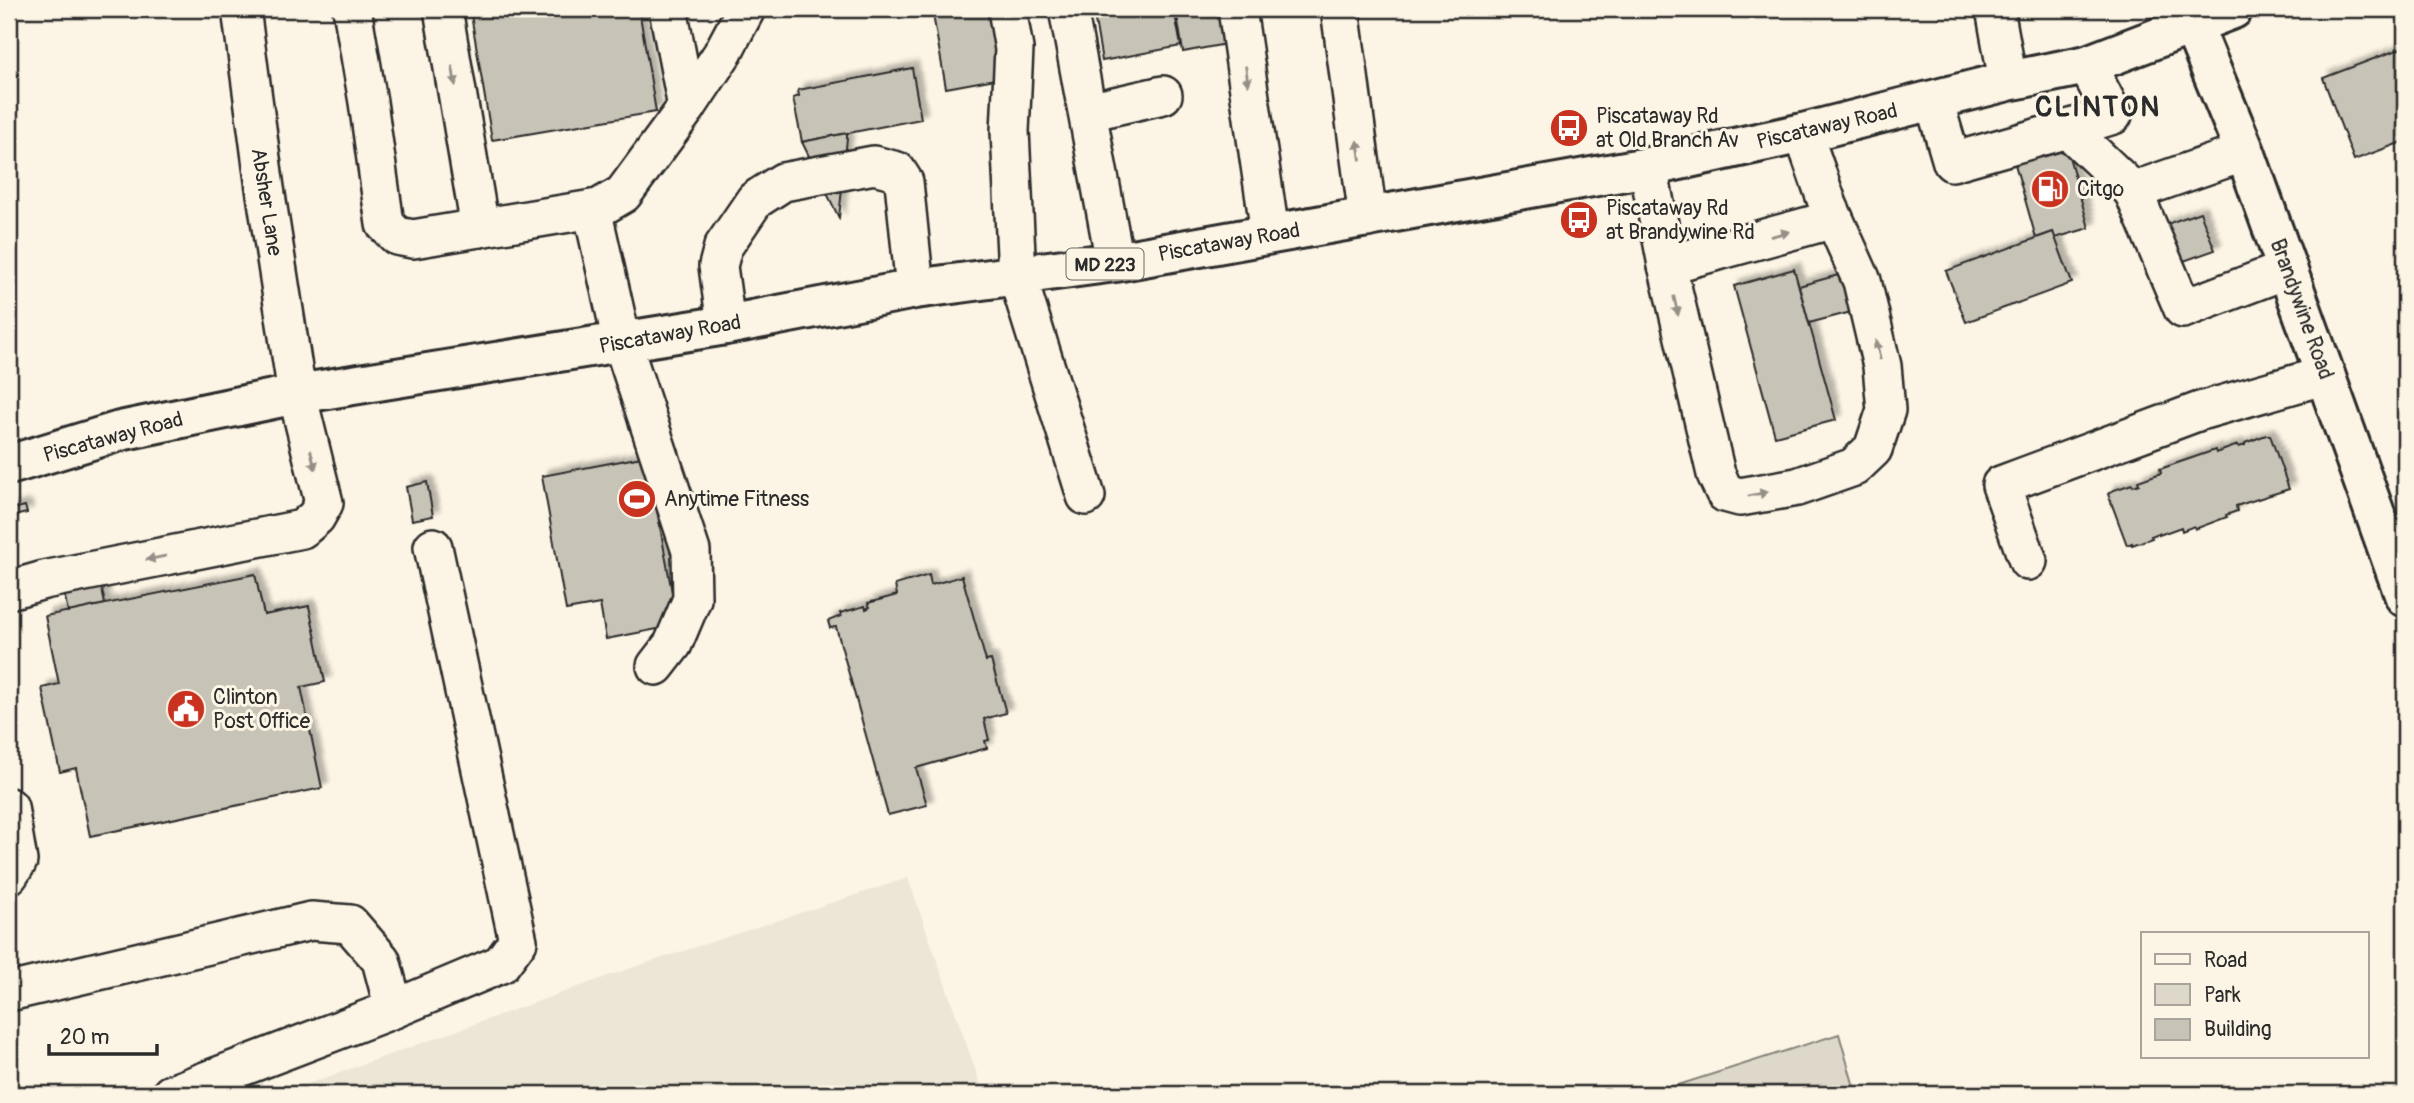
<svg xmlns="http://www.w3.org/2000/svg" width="2414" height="1103" font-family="Pangolin,sans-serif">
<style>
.built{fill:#ece6d7}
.green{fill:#ded8ca;stroke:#84827a;stroke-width:2}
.building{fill:#c8c3b7;stroke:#2b2b2b;stroke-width:2;filter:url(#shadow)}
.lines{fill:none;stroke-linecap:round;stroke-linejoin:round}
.minor-casing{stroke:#2b2b2b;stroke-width:42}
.major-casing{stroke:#2b2b2b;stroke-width:44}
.minor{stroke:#fcf5e5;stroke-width:37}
.major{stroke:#fcf5e5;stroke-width:38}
.oneway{fill:#949088}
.labels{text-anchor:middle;stroke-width:6;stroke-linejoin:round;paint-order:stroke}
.shield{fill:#fcf5e5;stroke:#6a6863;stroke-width:2}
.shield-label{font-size:19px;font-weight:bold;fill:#2b2b2b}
.poi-label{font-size:21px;fill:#2b2b2b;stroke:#fcf5e5;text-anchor:start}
.street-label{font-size:21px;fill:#2b2b2b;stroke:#fcf5e5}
.district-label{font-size:28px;font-weight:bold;letter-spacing:2px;fill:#2b2b2b;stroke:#fcf5e5}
</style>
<defs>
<filter id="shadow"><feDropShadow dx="6" dy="-6" stdDeviation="2" flood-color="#0004"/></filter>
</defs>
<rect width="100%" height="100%" fill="#fcf5e5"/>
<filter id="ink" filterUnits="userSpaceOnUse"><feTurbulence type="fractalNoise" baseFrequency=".0143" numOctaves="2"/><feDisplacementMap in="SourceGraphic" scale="14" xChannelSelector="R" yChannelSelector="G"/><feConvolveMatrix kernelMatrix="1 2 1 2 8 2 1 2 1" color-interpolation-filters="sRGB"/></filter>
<g filter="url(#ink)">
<!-- built -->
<polygon class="built" points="908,878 984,1094 280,1094 628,969"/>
<!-- green -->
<polygon class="green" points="1839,1034 1856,1094 1650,1094"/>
<!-- building -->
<g class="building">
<polygon points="470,9 639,9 656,112 492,140"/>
<polygon points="932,9 999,9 1011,76 946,88"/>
<polygon points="1093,9 1174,9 1181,46 1102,61"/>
<polygon points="1176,9 1231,9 1237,42 1183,52"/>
<polygon points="2405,47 2405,141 2354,160 2323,78"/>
<polygon points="912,68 921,119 802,142 793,98 799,96 798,90"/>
<polygon points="847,133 847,138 839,218 802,142"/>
<polygon points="2063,135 2089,228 2055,238 2053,232 2036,238 2011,150"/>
<polygon points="2200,212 2215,250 2178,263 2164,225"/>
<polygon points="2053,232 2072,283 1966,322 1946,271"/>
<polygon points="1794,269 1836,420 1775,436 1734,286"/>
<polygon points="1849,272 1859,310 1809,323 1799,286"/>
<polygon points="2266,435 2270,435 2289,489 2236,506 2237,511 2226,515 2227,517 2195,529 2194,526 2182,531 2181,527 2159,535 2159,533 2151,536 2152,538 2132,545 2132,543 2127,545 2108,494 2111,491 2132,484 2133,486 2139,484 2138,481 2161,473 2160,469 2215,450 2216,453 2238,445 2239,447 2245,445 2245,443"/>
<polygon points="647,456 678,625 606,639 600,604 566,610 542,476"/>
<polygon points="427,482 433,516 412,520 406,487"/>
<polygon points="25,506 27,513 9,517 9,510"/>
<polygon points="255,574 264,615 309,606 325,682 301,687 322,788 90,836 76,768 60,772 42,688 59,684 45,616"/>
<polygon points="99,575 105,604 68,612 62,582"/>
<polygon points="929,575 931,585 962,576 986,661 991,660 1006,713 984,719 989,740 985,741 987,748 916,768 927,805 888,815 836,627 830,628 828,621 841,616 840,613 865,606 866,609 870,607 868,603 897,595 895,585"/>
</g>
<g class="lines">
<!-- minor casing -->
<g class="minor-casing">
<g id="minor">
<polyline points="352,9 368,102 385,224 397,236 413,239 599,208 623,194 687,107"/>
<polyline points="443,9 480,228"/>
<polyline points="668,9 687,107 722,54 746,9"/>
<polyline points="1007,9 1014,49 1010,131 1017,275 1086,496"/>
<polyline points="1068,9 1115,262"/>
<polyline points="1237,9 1270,233"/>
<polyline points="1340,9 1368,218"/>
<polyline points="1995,9 2008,81"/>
<polyline points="1934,101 1952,162 2068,129 2133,191"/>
<polyline points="1088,112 1163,95"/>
<polyline points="2068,129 2113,115 2087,65"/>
<polyline points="2245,152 2133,191 2183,309 2288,269"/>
<polyline points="1648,167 1667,265 1716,474 1725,493 1740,497 1797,487 1854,467 1873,449 1886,410 1882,366 1862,281 1828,205 1803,133"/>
<polyline points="592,209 622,342 691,551 692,599 673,644 656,666"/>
<polyline points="1667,265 1834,219"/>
<polyline points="726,325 718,266 723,247 755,200 783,182 874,165 897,171 904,182 915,289"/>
<polyline points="2028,561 2001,485 2200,411 2326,375"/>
<polyline points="9,590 44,580 302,529 316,517 324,503 297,394 265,188 241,9"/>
<polyline points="9,807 18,861 9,875"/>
<polyline points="9,992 311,921 350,924 381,960 394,1009 171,1094"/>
<polyline points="394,1009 501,964 518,941 433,547"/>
</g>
</g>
<!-- major casing -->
<g class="major-casing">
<g id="major">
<polyline points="2186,9 2245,152 2405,597"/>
<polyline points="9,465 120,431 297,394 726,325 915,289 1115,262 1648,167 1803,133 2008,81 2087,65 2233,9"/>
</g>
</g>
<!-- minor -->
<use href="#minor" class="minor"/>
<!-- major -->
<use href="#major" class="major"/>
</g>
<!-- one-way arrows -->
<defs><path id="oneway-solid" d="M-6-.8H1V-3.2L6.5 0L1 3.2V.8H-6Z" transform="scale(1.75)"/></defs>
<g class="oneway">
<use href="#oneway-solid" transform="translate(454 76) rotate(81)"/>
<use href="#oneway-solid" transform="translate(1247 76) rotate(82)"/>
<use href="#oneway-solid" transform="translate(1359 150) rotate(-98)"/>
<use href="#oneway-solid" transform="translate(1780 234) rotate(-15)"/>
<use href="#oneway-solid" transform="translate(1676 306) rotate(77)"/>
<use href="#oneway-solid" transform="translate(1878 350) rotate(-103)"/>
<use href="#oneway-solid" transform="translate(313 460) rotate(76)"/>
<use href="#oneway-solid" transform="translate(1758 494) rotate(-11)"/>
<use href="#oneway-solid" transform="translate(156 558) rotate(169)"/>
</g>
</g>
<!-- icons -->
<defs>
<g id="bus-disc" transform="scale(2.0125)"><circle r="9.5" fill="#c8321e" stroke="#fcf5e5"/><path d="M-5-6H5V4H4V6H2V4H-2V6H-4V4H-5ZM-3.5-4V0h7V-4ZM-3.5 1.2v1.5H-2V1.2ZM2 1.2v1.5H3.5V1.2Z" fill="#fff"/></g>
<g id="fuel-disc" transform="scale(2.0125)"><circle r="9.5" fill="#c8321e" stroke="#fcf5e5"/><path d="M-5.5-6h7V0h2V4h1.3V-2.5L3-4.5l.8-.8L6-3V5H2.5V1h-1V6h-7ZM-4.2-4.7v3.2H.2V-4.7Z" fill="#fff"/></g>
<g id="stadium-disc" transform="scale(2.0125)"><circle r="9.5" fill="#c8321e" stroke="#fcf5e5"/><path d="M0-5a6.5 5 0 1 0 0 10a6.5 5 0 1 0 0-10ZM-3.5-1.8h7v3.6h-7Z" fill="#fff"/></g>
<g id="civic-disc" transform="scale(2.0125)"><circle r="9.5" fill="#c8321e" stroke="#fcf5e5"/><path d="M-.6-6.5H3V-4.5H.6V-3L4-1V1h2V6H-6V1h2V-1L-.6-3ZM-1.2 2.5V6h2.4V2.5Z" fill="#fff"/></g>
</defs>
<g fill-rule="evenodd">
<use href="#bus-disc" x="1569" y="128"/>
<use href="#fuel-disc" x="2050" y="189"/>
<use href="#bus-disc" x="1579" y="220"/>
<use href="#stadium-disc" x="637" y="499"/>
<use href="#civic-disc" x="186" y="709"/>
</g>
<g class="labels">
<!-- shield labels -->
<rect class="shield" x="1066.5" y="248.5" width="77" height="31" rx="5"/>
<g class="shield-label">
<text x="1105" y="271">MD 223</text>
</g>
<!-- poi labels -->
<g class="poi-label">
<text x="1596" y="123">Piscataway Rd<tspan x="1596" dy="24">at Old Branch Av</tspan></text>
<text x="2077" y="196">Citgo</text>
<text x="1606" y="215">Piscataway Rd<tspan x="1606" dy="24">at Brandywine Rd</tspan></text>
<text x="664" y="506">Anytime Fitness</text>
<text x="213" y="704">Clinton<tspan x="213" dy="24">Post Office</tspan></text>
</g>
<!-- street labels -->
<g class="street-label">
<text transform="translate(1827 126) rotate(-13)" y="7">Piscataway Road</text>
<text transform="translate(267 202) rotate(81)" y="7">Absher Lane</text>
<text transform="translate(1229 242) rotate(-10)" y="7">Piscataway Road</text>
<text transform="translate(2302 309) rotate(70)" y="7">Brandywine Road</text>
<text transform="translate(670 334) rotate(-10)" y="7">Piscataway Road</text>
<text transform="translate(113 437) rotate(-15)" y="7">Piscataway Road</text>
</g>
<!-- district labels -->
<g class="district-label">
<text x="2098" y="116">CLINTON</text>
</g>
</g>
<!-- margin -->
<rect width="2414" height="1103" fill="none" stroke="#fcf5e5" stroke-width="35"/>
<rect x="18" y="18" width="2379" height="1068" fill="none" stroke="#2b2b2b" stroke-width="2.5" filter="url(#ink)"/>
<!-- legend -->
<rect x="2141" y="932" width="228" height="126" fill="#fcf5e5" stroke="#a8a49b" stroke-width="2"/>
<rect x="2155" y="954" width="35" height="10" fill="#fcf5e5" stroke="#a8a49b" stroke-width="2"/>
<text x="2204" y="967" font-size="21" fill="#2b2b2b">Road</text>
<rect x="2155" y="984" width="35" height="21" fill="#ded8ca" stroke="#a8a49b" stroke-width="2"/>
<text x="2204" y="1002" font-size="21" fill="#2b2b2b">Park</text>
<rect x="2155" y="1019" width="35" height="21" fill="#c8c3b7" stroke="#a8a49b" stroke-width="2"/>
<text x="2204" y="1036" font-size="21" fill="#2b2b2b">Building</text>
<!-- scale -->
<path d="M49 1044v10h108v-10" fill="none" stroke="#2b2b2b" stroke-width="3.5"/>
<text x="60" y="1044" font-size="21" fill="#2b2b2b" stroke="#fcf5e5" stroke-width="5" paint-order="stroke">20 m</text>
</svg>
